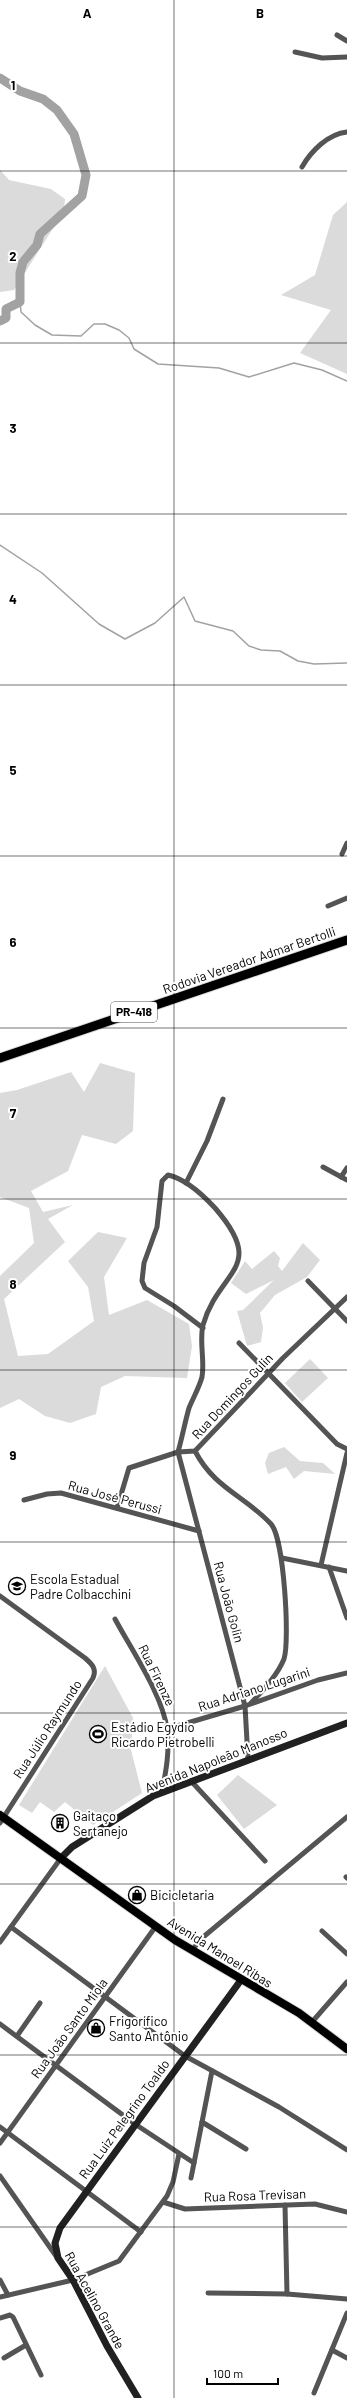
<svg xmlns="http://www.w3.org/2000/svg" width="347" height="2398" font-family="Barlow,sans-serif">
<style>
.green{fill:#dbdbdb}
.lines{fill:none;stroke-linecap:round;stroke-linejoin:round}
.stream{stroke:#a2a2a2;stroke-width:1.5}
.river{stroke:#a2a2a2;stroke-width:9}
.primary-casing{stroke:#dbdbdb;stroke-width:10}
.highway-casing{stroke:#dbdbdb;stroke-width:11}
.street{stroke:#545454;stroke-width:5}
.secondary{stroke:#212121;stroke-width:7}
.primary{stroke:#000;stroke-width:8}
.highway{stroke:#000;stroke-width:9}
.grid{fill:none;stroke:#000;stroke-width:1;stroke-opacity:0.55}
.labels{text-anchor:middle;stroke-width:4;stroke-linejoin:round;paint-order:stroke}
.shield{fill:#fff;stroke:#4c4c4c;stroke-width:1}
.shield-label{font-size:12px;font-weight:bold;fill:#000}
.street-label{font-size:13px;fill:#000;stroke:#fff}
.poi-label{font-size:13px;fill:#000;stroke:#fff;text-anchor:start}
.grid-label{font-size:13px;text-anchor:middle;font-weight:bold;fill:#000;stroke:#fff;stroke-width:4;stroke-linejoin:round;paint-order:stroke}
</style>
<rect width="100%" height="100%" fill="#fff"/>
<!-- green -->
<g class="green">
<polygon points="0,170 9,180 51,189 65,199 64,211 14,290 0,292"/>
<polygon points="347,202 347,374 300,353 331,310 281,295 315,275 333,215"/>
<polygon points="100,1063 135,1073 133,1131 116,1144 82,1135 68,1171 31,1191 43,1212 73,1205 48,1219 65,1242 4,1299 18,1356 48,1354 94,1321 88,1287 68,1261 98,1232 127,1238 104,1277 109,1315 147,1300 189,1324 192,1346 187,1378 125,1376 101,1387 96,1414 70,1423 45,1416 19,1399 0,1408 0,1276 34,1243 29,1208 0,1197 0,1093 17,1090 71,1072 84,1092"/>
<polygon points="303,1243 320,1260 307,1277 275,1295 260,1313 263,1328 261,1342 247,1346 237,1311 243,1310 274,1280 246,1294 231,1283 245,1261 252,1269 274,1251 280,1258 278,1266 282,1271"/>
<polygon points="310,1359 328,1378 302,1402 285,1383"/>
<polygon points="284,1447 300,1461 323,1463 335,1474 304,1471 294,1479 286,1467 268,1474 265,1463 269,1453"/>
<polygon points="105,1666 133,1718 131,1750 142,1793 93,1825 65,1802 54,1812 40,1802 32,1813 19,1805"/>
<polygon points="238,1775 277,1805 244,1829 217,1795"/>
</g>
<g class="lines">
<!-- stream -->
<g class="stream">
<polyline points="20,302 21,312 35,325 52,335 81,336 94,324 105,324 119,330 129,338 134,349 158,364 219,368 249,377 294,363 322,370 347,381"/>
<polyline points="0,545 42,573 99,624 125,639 155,623 184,597 195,621 233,631 249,646 261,650 280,651 298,661 314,664 347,663"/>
</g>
<!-- river -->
<polyline class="river" points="0,78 20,91 43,99 57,110 74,134 86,175 82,196 40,234 37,245 23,262 20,273 20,302 6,309 6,318 0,321"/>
<!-- primary casing -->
<g class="primary-casing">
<polyline id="primary" points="0,1815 175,1940 299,2013 347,2049"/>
</g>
<!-- highway casing -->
<g class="highway-casing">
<polyline id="highway" points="0,1058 347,940"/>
</g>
<!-- street -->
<g class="street">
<polyline points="337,35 347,41"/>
<polyline points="295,52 322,58 347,57"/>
<path d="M302,167C311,151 328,134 347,132"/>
<polyline points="342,854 347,843"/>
<polyline points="328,906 347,898"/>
<polyline points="323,1167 347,1180"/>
<polyline points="341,1177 347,1168"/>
<polyline points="186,1183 207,1141 223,1099"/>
<polyline points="308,1281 347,1321"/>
<path d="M203,1328L174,1306L145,1288L142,1281L144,1263L157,1227L162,1181L168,1175C186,1179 203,1195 215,1208C268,1269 219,1269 203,1325C199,1342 205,1360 202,1377C199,1388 193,1398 189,1408C185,1422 182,1438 178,1452L245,1706L248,1759"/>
<polyline points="239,1343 337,1444 347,1449"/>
<path d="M195,1451C214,1488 245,1496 271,1524C284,1538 290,1641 284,1659C277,1676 263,1690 251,1703"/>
<polyline points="24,1500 47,1494 61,1493 199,1531"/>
<polyline points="117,1508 129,1468 178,1452 195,1451 283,1358 347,1297"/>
<polyline points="282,1558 347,1571"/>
<polyline points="321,1565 347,1453"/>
<polyline points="329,1567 347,1618"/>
<path d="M0,1596L85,1658C92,1664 97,1669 93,1678L0,1823"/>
<path d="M115,1619C131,1649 163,1696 167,1729C170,1750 166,1771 162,1792"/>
<polyline points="167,1729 245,1706 318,1680 347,1673"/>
<polyline points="191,1781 265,1861"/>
<polyline points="346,1877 347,1878"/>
<polyline points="11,1927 185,2056 279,2107 347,2150"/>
<polyline points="322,1931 347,1954"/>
<polyline points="0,1942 61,1858"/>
<polyline points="192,1950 202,1938 347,1817"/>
<polyline points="312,2022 347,1982"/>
<polyline points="0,2024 135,2124 194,2163 191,2178"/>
<polyline points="17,2036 40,2003"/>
<polyline points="202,2122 246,2149"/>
<polyline points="0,2127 141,2232"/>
<polyline points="0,2143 156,1926"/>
<polyline points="194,2163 212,2071"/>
<polyline points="0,2176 56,2256"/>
<polyline points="163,2202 185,2209 315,2204 347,2212"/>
<polyline points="285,2205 287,2294"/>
<polyline points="0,2280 8,2295"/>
<polyline points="208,2293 287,2294 347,2299"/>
<polyline points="0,2297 73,2280 119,2261 167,2196 173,2182 179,2154"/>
<polyline points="0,2318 10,2315 13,2317 41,2375"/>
<polyline points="332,2350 347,2358"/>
<polyline points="4,2358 26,2345"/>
<polyline points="314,2393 347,2313"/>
</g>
<!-- secondary -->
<g class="secondary">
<polyline points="61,1858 72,1847 153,1796 347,1723"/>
<polyline points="138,2398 107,2346 73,2280 58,2258 55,2243 60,2228 241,1980"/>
</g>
<!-- primary -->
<use href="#primary" class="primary"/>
<!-- highway -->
<use href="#highway" class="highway"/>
</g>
<!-- grid -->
<path class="grid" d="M174,0V2398M0,171H347M0,343H347M0,514H347M0,685H347M0,856H347M0,1028H347M0,1199H347M0,1370H347M0,1542H347M0,1713H347M0,1884H347M0,2055H347M0,2227H347"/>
<!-- icons -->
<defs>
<g id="school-ring" transform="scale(0.9)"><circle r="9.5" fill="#fff" stroke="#000" stroke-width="1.5"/><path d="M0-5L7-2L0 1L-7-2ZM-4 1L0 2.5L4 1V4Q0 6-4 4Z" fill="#000"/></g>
<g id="stadium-ring" transform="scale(0.9)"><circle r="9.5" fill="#fff" stroke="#000" stroke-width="1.5"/><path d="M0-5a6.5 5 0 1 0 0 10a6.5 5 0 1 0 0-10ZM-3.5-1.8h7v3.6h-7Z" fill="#000"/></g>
<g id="building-ring" transform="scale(0.9)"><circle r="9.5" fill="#fff" stroke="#000" stroke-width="1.5"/><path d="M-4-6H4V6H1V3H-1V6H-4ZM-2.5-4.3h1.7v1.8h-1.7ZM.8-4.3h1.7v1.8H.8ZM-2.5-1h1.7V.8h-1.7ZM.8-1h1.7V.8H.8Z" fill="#000"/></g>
<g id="shop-ring" transform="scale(0.9)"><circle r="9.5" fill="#fff" stroke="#000" stroke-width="1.5"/><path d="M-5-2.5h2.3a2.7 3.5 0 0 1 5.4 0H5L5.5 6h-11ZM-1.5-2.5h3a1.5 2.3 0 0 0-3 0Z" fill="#000"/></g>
</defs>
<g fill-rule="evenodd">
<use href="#school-ring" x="17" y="1586"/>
<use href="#stadium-ring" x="98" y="1734"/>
<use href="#building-ring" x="60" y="1823"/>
<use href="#shop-ring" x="137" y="1895"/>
<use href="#shop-ring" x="96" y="2028"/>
</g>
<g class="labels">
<!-- shield labels -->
<rect class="shield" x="111" y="1002" width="46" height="20" rx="3"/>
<g class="shield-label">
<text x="134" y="1016">PR-418</text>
</g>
<!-- street labels -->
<g class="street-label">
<text transform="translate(249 960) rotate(-19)" y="5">Rodovia Vereador Admar Bertolli</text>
<text transform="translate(232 1396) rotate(-47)" y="5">Rua Domingos Gulin</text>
<text transform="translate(115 1497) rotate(15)" y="5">Rua José Perussi</text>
<text transform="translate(229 1602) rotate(75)" y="5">Rua João Golin</text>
<text transform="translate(157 1675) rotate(64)" y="5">Rua Firenze</text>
<text transform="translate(254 1689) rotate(-18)" y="5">Rua Adriano Lugarini</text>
<text transform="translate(47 1729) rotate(-57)" y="5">Rua Júlio Raymundo</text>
<text transform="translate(216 1760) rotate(-22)" y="5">Avenida Napoleão Manosso</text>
<text transform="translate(220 1952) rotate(32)" y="5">Avenida Manoel Ribas</text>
<text transform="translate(69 2028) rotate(-54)" y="5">Rua João Santo Miola</text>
<text transform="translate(124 2119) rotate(-54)" y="5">Rua Luiz Pelegrino Toaldo</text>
<text transform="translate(255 2195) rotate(-2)" y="5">Rua Rosa Trevisan</text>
<text transform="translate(95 2300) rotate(61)" y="5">Rua Acelino Grande</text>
</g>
<!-- poi labels -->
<g class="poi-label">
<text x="30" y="1584">Escola Estadual<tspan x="30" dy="15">Padre Colbacchini</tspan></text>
<text x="111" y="1732">Estádio Egýdio<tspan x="111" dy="15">Ricardo Pietrobelli</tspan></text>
<text x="73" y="1821">Gaitaço<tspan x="73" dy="15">Sertanejo</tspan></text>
<text x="150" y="1900">Bicicletaria</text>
<text x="109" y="2026">Frigorífico<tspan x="109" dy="15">Santo Antônio</tspan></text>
</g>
</g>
<g class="grid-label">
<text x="87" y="18">A</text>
<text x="260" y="18">B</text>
<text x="13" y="90">1</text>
<text x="13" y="261">2</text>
<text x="13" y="433">3</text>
<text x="13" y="604">4</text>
<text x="13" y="775">5</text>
<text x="13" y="947">6</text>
<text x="13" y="1118">7</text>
<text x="13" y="1289">8</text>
<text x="13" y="1460">9</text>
</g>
<!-- scale -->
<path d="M207 2378v6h71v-6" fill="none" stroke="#000000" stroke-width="2"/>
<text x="213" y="2378" font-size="12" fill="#000000" stroke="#ffffff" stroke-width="3" paint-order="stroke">100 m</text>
</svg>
